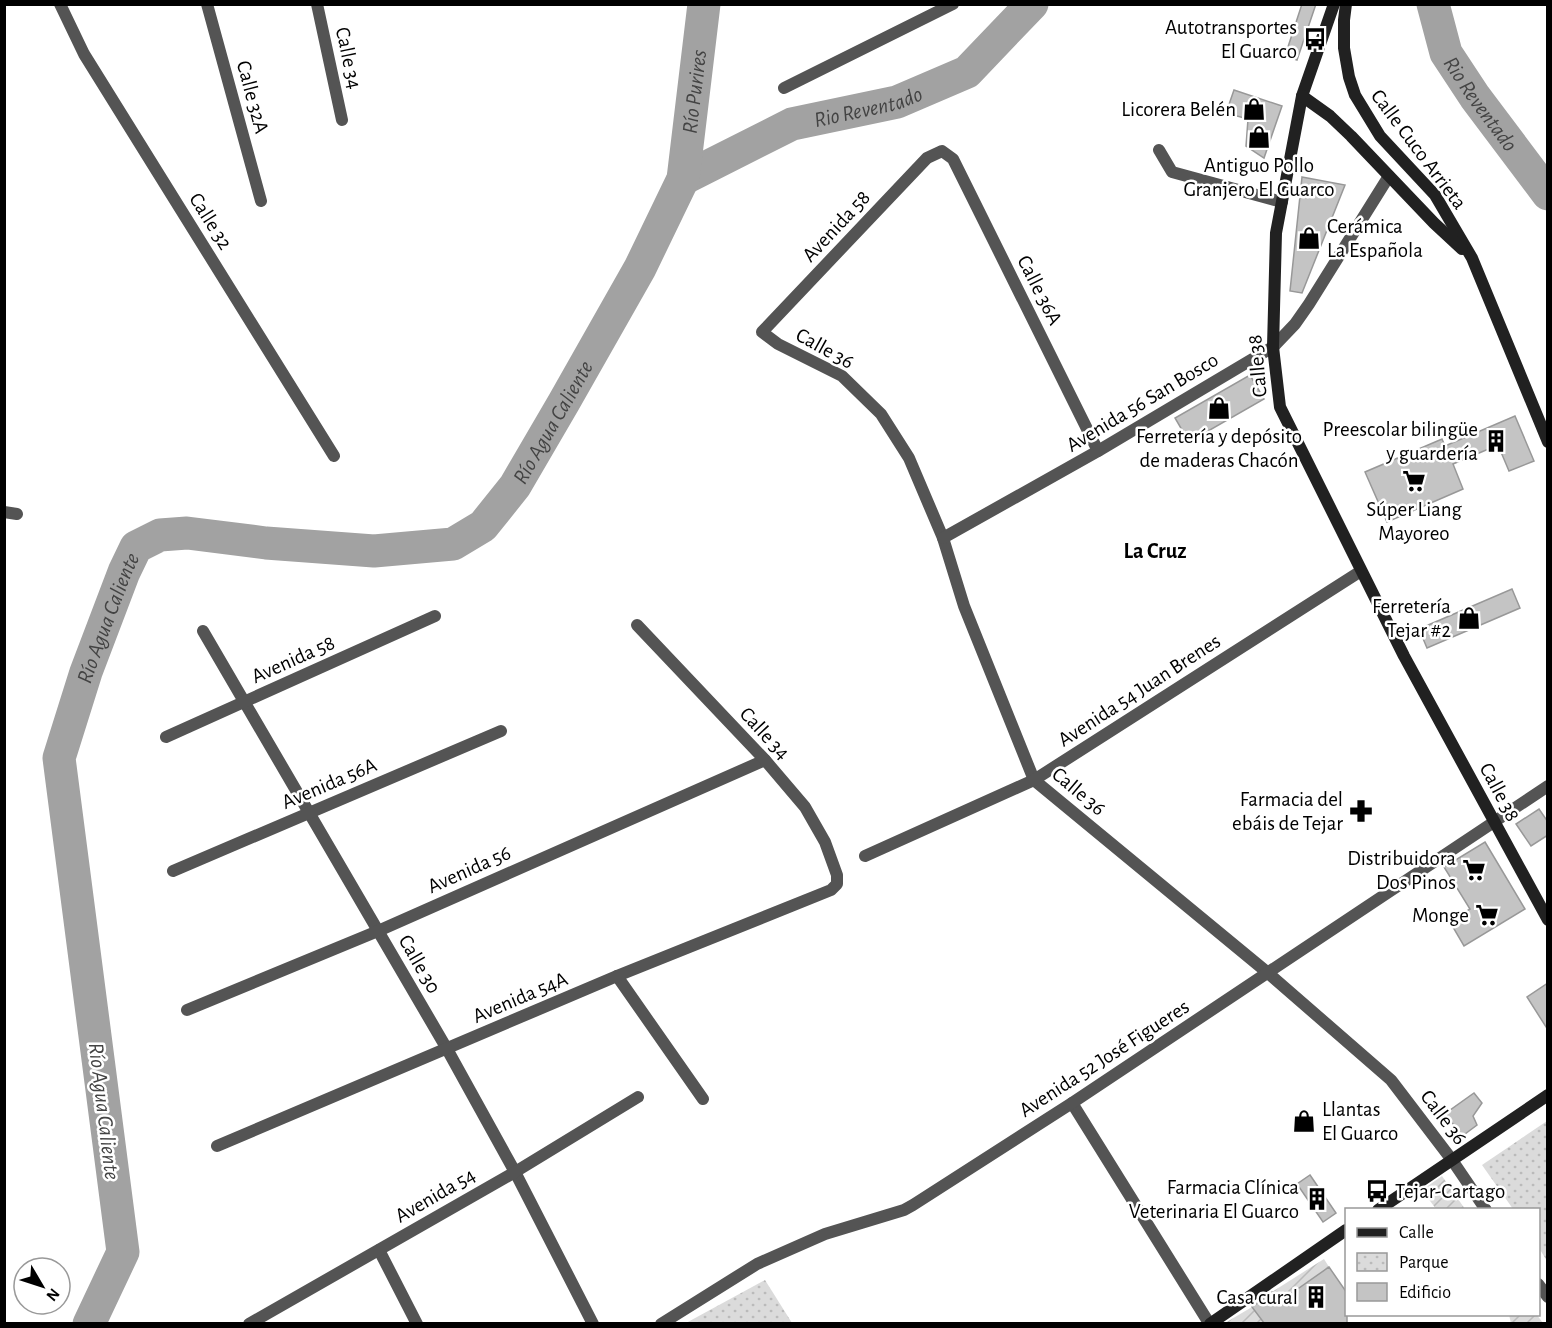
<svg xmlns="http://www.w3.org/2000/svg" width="1552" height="1328" font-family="'Alegreya Sans',sans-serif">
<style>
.park{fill:url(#park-dots)}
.garden{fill:url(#garden-furrows)}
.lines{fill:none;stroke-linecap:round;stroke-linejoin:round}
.river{stroke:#a2a2a2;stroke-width:33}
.building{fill:#c4c4c4;stroke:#989898;stroke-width:1.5}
.pedestrian{stroke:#545454;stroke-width:12}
.minor{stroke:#545454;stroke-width:12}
.secondary{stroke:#212121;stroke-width:12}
.labels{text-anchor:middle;stroke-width:5;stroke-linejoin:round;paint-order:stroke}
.poi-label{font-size:21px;fill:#000;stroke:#fff;text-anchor:end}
.street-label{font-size:21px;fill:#000;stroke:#fff}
.water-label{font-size:22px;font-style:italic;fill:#434343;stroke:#fff}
.neighbourhood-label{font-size:22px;font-weight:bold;fill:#000;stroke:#fff}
</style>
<defs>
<pattern id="park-dots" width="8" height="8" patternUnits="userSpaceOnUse" patternTransform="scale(1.5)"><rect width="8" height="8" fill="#dbdbdb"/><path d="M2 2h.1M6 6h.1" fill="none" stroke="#bababa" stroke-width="1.8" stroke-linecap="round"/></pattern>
<pattern id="garden-furrows" width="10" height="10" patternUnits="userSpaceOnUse" patternTransform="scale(1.5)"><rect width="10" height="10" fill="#dbdbdb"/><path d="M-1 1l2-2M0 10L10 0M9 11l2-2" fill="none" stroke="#bababa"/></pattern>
</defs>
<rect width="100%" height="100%" fill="#fff"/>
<!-- park -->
<g class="park">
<polygon points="1547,1121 1547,1261 1539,1248 1538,1210 1513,1209 1482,1165"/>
<polygon points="765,1280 792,1323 686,1323"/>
</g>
<!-- garden -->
<g class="garden">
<polygon points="1442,1176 1465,1209 1436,1209 1422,1190"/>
<polygon points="1324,1259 1329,1267 1279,1302 1272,1292"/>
<polygon points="1252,1307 1264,1323 1225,1323"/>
<polygon points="1509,1315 1537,1315 1543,1323 1511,1323"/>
</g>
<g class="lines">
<!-- river -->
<g class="river">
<path id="s1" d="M1433,4L1446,53L1475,97L1548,194"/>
<path id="s2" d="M683,179L792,124L897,102L967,72L1032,4"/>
<path id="s3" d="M89,1324L123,1252L59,758L86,672L124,572L136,547L160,535L187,533L266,543L374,551L453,544L483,526L515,486L564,402L640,268L683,179L704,4"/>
</g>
</g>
<!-- building -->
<g class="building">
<polygon points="1302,4 1316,4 1297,60 1285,56"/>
<polygon points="1234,90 1282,106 1264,158 1246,146 1248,119 1226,113"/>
<polygon points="1302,177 1345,185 1302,293 1290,291"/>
<polygon points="1250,375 1264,399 1189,442 1175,418"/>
<polygon points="1515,416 1534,461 1509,471 1498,445 1453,464 1463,489 1387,522 1365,472 1442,439 1445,446"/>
<polygon points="1512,589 1520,608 1427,648 1419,629"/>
<polygon points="1539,809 1548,822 1548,835 1531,846 1516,824"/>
<polygon points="1485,842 1525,909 1464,946 1450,922 1470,909 1444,867"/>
<polygon points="1548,983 1548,1030 1527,997"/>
<polygon points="1474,1093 1482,1103 1473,1116 1477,1125 1461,1137 1446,1113"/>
<polygon points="1310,1175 1336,1213 1323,1222 1297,1184"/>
<polygon points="1329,1267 1347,1293 1347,1323 1264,1323 1252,1307 1272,1292 1279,1302"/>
</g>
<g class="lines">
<!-- pedestrian -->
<g class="pedestrian">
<polyline points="1452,1160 1486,1210"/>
<polyline points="1538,1284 1548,1297"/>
</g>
<!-- minor -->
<g class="minor">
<polyline points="60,4 84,54 334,456"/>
<polyline points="207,4 261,201"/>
<polyline points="317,4 342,120"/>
<polyline points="784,88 953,4"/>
<polyline points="1159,150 1172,172 1282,202"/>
<polyline points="1098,451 953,159 942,151 927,158 762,332 778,344 842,376 881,414 909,458 943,538 964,606 1034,780 1268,973 1391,1080 1452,1160"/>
<polyline points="4,512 17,514"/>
<polyline points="943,538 1098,451 1273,347 1295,324 1309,304 1389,176"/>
<polyline points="203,631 447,1049 515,1172 593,1324"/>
<polyline points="166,737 435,616"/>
<polyline points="865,856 1034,780 1361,571"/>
<polyline points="173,871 501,731"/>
<polyline points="617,976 703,1099"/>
<polyline points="187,1010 378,931 765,760"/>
<polyline points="1072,1103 1209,1323 1208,1324"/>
<polyline points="217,1146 617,976 831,890 837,884 837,875 825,842 805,807 765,760 637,625"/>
<polyline points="379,1250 417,1324"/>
<polyline points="249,1324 515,1172 638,1097"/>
<polyline points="661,1324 757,1264 825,1234 904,1210 913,1205 1072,1103 1548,786"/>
</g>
<!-- secondary -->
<g class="secondary">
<polyline points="1334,4 1302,96 1276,233 1273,347 1280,407 1404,656 1548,920"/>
<polyline points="1346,4 1344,20 1344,48 1349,77 1355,95 1380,136 1435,195 1472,258 1548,442"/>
<polyline points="1302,96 1330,116 1351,136 1434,223 1462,249"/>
<polyline points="1378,1210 1548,1095"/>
<polyline points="1210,1324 1346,1230"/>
</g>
</g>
<!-- icons -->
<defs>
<g id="bus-bare" transform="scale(1.8)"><path d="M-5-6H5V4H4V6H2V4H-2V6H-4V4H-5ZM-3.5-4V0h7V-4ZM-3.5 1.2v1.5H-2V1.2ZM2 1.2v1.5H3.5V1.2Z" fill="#000" stroke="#fff" stroke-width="2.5" paint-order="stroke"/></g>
<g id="shop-bare" transform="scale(1.8)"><path d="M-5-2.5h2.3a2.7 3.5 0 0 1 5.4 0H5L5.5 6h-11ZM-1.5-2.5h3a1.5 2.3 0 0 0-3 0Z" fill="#000" stroke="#fff" stroke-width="2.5" paint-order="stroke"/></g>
<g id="building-bare" transform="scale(1.8)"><path d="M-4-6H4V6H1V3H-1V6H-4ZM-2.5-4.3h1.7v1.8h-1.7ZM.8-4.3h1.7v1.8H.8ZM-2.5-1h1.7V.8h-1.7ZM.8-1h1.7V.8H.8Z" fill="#000" stroke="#fff" stroke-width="2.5" paint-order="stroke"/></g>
<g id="supermarket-bare" transform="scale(1.8)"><path d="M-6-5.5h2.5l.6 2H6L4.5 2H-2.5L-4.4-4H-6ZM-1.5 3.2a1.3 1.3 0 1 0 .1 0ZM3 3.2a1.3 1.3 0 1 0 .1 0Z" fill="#000" stroke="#fff" stroke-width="2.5" paint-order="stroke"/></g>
<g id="pharmacy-bare" transform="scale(1.8)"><path d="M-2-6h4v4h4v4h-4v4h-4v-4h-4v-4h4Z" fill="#000" stroke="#fff" stroke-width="2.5" paint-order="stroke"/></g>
</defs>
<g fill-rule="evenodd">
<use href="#bus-bare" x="1315" y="39"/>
<use href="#shop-bare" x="1254" y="109"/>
<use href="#shop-bare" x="1259" y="137"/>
<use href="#shop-bare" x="1309" y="238"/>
<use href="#shop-bare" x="1219" y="408"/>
<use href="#building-bare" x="1496" y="441"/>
<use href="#supermarket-bare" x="1414" y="481"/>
<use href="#shop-bare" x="1469" y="618"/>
<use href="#pharmacy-bare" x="1361" y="811"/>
<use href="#supermarket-bare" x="1474" y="870"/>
<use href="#supermarket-bare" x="1487" y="915"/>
<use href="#shop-bare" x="1304" y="1121"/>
<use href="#bus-bare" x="1377" y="1191"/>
<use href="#building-bare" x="1317" y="1199"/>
<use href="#building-bare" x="1316" y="1297"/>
</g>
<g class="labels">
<!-- poi labels -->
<g class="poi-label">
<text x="1297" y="34">Autotransportes<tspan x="1297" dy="24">El Guarco</tspan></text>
<text x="1236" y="116">Licorera Belén</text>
<text x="1259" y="172" text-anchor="middle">Antiguo Pollo<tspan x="1259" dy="24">Granjero El Guarco</tspan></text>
<text x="1327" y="233" text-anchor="start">Cerámica<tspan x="1327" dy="24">La Española</tspan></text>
<text x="1478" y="436">Preescolar bilingüe<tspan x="1478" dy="24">y guardería</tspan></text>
<text x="1219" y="443" text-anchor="middle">Ferretería y depósito<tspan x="1219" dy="24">de maderas Chacón</tspan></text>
<text x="1414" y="516" text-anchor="middle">Súper Liang<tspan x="1414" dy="24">Mayoreo</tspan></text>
<text x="1451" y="613">Ferretería<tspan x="1451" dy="24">Tejar #2</tspan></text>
<text x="1343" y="806">Farmacia del<tspan x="1343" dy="24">ebáis de Tejar</tspan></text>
<text x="1456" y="865">Distribuidora<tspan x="1456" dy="24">Dos Pinos</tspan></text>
<text x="1469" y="922">Monge</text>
<text x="1322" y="1116" text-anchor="start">Llantas<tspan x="1322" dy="24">El Guarco</tspan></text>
<text x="1299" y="1194">Farmacia Clínica<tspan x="1299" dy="24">Veterinaria El Guarco</tspan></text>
<text x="1395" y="1198" text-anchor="start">Tejar-Cartago</text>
<text x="1298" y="1304">Casa cural</text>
</g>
<!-- street labels -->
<g class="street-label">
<text transform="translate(349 58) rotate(78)" y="7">Calle 34</text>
<text transform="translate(253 97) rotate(75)" y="7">Calle 32A</text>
<text transform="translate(1419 149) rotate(53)" y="7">Calle Cuco Arrieta</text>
<text transform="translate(211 221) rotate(58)" y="7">Calle 32</text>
<text transform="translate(836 226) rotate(-47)" y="7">Avenida 58</text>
<text transform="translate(1040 290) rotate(63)" y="7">Calle 36A</text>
<text transform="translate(825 348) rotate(29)" y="7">Calle 36</text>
<text transform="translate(1257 366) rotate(-95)" y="7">Calle 38</text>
<text transform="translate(1142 402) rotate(-31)" y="7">Avenida 56 San Bosco</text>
<text transform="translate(293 659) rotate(-24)" y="7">Avenida 58</text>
<text transform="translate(1139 690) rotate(-33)" y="7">Avenida 54 Juan Brenes</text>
<text transform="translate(765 733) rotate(47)" y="7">Calle 34</text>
<text transform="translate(329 783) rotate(-23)" y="7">Avenida 56A</text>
<text transform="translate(1079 791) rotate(40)" y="7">Calle 36</text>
<text transform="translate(1500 792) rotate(62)" y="7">Calle 38</text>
<text transform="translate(469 869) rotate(-24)" y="7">Avenida 56</text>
<text transform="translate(420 964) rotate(60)" y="7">Calle 30</text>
<text transform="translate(520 997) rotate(-23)" y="7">Avenida 54A</text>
<text transform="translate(1104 1058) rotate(-33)" y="7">Avenida 52 José Figueres</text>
<text transform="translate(1444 1117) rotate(53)" y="7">Calle 36</text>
<text transform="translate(435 1195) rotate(-30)" y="7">Avenida 54</text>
</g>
<!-- water labels -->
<g class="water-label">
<text dy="8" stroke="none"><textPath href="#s3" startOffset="1648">Río Purires</textPath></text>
<text dy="8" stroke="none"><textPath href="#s1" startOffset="112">Rio Reventado</textPath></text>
<text dy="8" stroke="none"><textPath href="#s2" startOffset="200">Rio Reventado</textPath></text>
<text dy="8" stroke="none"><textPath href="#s3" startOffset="1284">Río Agua Caliente</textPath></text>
<text dy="8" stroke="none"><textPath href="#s3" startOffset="726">Río Agua Caliente</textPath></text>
<text transform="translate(105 1111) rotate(83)" y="8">Río Agua Caliente</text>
</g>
<!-- neighbourhood labels -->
<g class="neighbourhood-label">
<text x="1155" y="558">La Cruz</text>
</g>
</g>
<!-- border -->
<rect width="1552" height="1328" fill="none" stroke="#000000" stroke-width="12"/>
<!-- legend -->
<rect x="1345" y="1208" width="195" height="108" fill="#ffffff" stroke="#999999" stroke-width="1.5"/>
<rect x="1357" y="1228" width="30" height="9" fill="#212121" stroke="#999999" stroke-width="1.5"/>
<text x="1399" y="1238" font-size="18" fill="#000000">Calle</text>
<rect x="1357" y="1253" width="30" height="18" fill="url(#park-dots)" stroke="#999999" stroke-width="1.5"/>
<text x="1399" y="1268" font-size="18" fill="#000000">Parque</text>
<rect x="1357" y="1283" width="30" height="18" fill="#c4c4c4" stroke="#999999" stroke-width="1.5"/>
<text x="1399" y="1298" font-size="18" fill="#000000">Edificio</text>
<!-- north arrow -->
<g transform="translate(42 1286) rotate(129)"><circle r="28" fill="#ffffff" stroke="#999999" stroke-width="1.5"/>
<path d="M0-4.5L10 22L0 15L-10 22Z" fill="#000000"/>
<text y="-9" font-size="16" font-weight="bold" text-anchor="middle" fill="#000000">N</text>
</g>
</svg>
